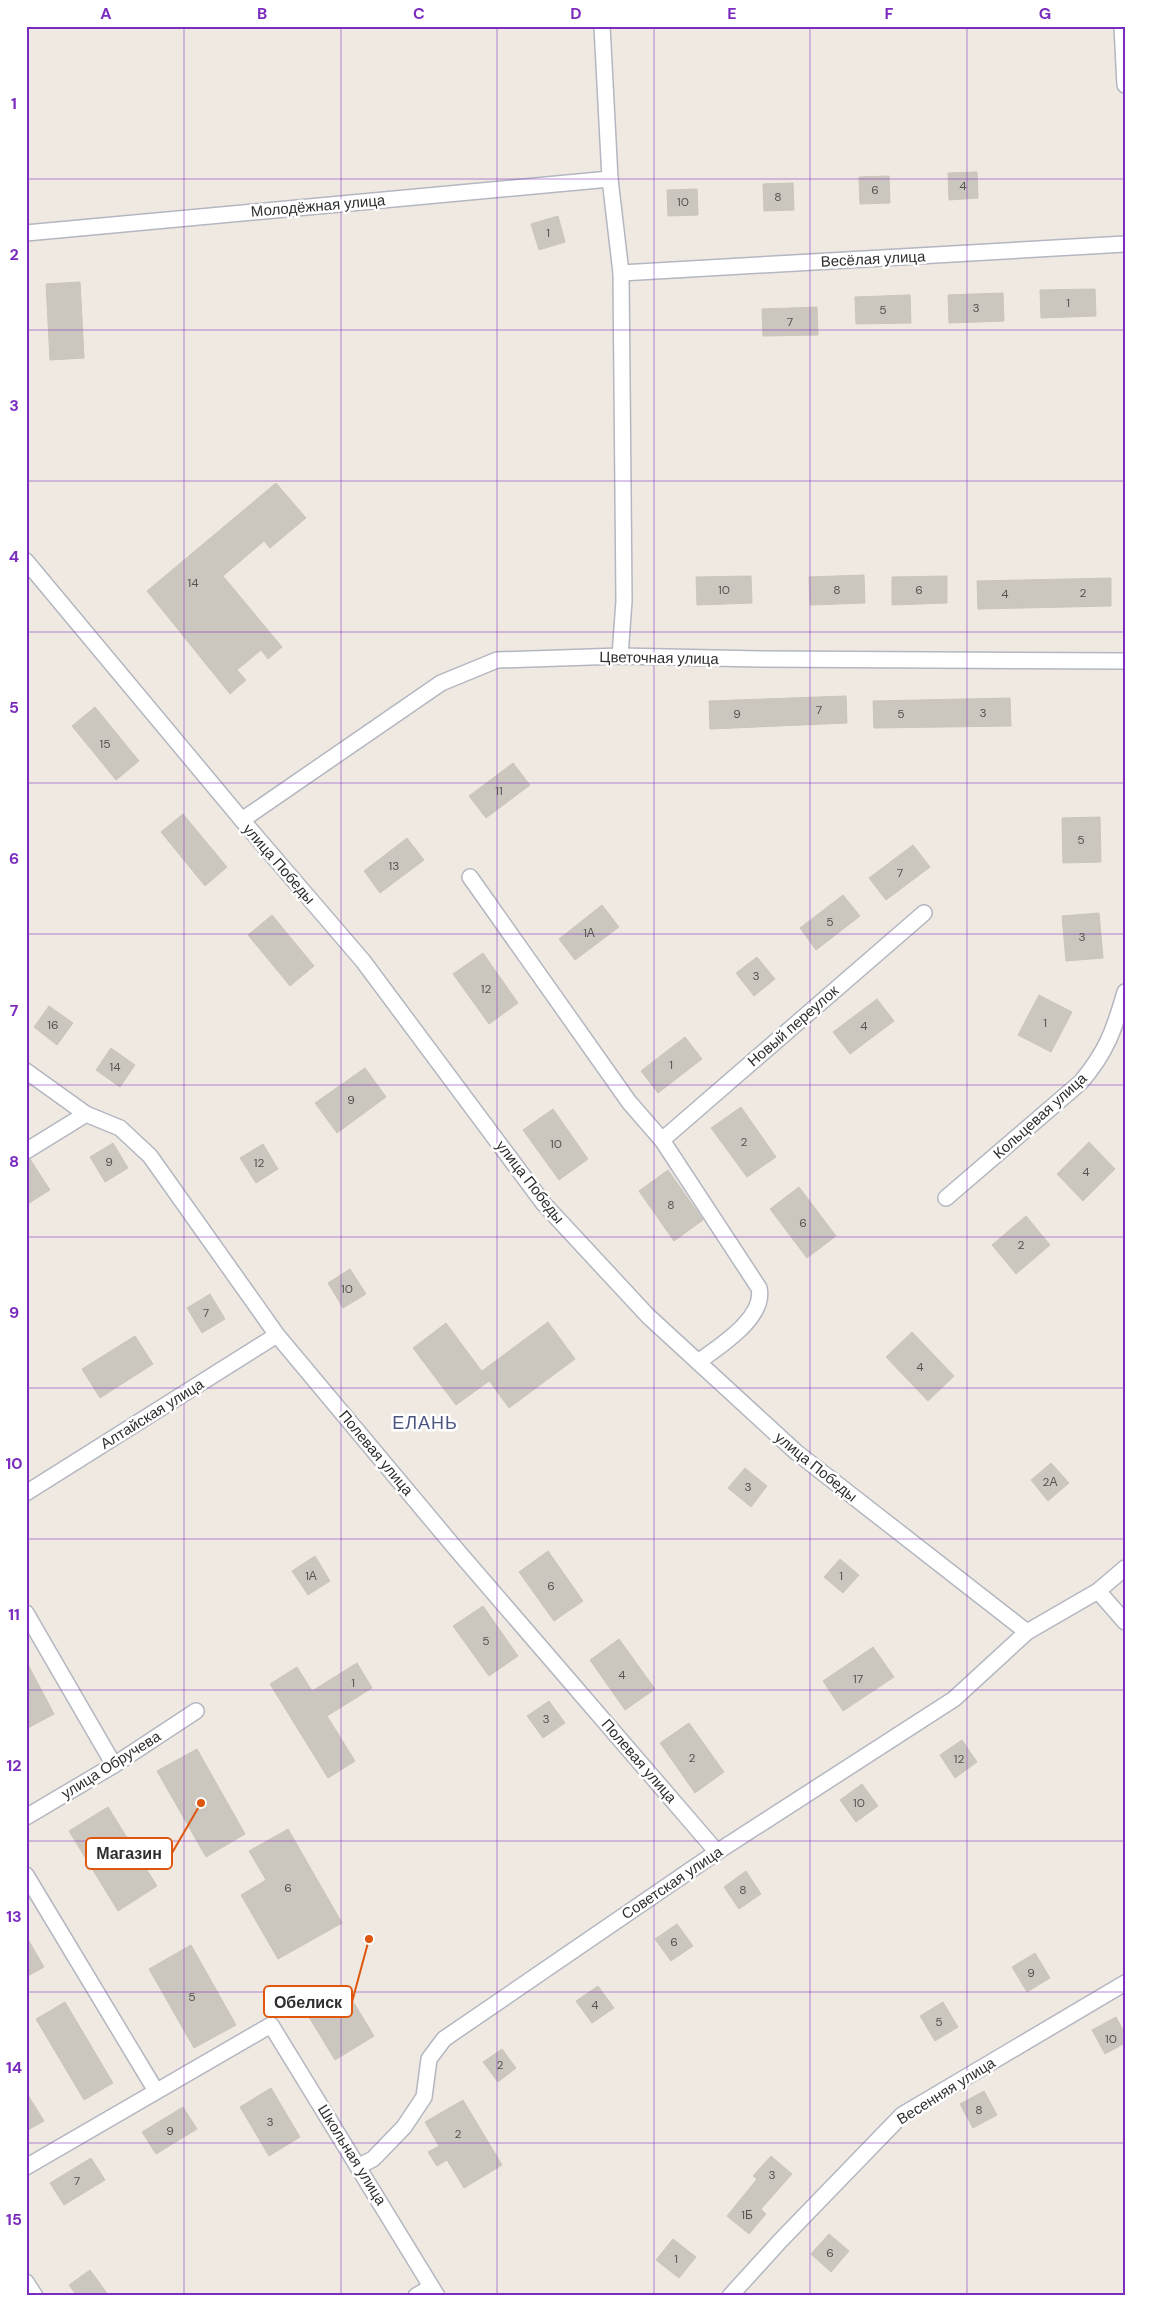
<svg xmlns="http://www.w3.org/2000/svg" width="1151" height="2322" font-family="'DM Sans',sans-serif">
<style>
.building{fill:#cbc7bf;stroke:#cbc5ba}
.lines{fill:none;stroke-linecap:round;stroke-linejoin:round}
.minor-casing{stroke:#b4b7c1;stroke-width:18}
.minor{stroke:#fff;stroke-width:15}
.grid{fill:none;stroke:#7b2cbf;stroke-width:1;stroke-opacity:0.55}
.labels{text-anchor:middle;stroke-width:5;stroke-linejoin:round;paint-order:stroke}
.number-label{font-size:12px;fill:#555452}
.street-label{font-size:15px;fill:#2e2e2e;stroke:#fff}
.quarter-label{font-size:18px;letter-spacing:1px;fill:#4d5680;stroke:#fff}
.leader{fill:none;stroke:#df570e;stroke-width:2}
.callout-dot{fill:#df570e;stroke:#fff;stroke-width:2}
.callout{fill:#fff;stroke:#df570e;stroke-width:2}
.callout-label{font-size:16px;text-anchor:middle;font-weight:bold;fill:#2e2e2e}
.neatline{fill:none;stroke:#7b2cbf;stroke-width:2}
.grid-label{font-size:16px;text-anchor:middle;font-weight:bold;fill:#7b2cbf}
</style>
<rect width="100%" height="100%" fill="#efe9e1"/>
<!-- building -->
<g class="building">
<polygon points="977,172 978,198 949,200 948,173"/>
<polygon points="889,176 890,203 860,204 859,177"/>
<polygon points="793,183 794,210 764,211 763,184"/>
<polygon points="697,189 698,215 668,216 667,190"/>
<polygon points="558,216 565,242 539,250 531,224"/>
<polygon points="80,282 84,358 50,360 46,284"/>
<polygon points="1095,289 1096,316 1041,318 1040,290"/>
<polygon points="1003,293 1004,321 949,323 948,295"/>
<polygon points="910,295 911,323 856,324 855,297"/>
<polygon points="817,307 818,335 763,336 762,309"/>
<polygon points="276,483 306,518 270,548 264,541 223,576 282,647 268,659 261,650 237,670 246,680 230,694 147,591"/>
<polygon points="864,575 865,603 810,605 809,577"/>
<polygon points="751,576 752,603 697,605 696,577"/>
<polygon points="947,576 947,603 892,605 892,577"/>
<polygon points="1111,578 1111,606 978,609 977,581"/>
<polygon points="846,696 847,723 710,729 709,701"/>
<polygon points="1010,698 1011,726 874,728 873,701"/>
<polygon points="95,707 139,761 116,780 72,726"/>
<polygon points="513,763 530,785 486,818 469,796"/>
<polygon points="183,814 227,867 205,886 161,832"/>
<polygon points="1100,817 1101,862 1063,863 1062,818"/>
<polygon points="407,838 424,860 380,893 364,871"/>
<polygon points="913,845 930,867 886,900 869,878"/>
<polygon points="843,895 860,916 816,950 800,928"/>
<polygon points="602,905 619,927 575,960 559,939"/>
<polygon points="1099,913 1103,958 1066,961 1062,916"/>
<polygon points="272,915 314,966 290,986 248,935"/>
<polygon points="483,953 518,1003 489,1024 453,974"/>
<polygon points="757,957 775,979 754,996 736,973"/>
<polygon points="1039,995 1072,1012 1051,1052 1018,1035"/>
<polygon points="877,999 894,1021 850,1054 833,1032"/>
<polygon points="49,1006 73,1023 57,1045 34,1027"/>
<polygon points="685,1037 702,1059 658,1093 641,1071"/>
<polygon points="111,1048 135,1065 120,1087 96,1070"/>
<polygon points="365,1068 386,1097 337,1133 315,1103"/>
<polygon points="741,1107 776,1157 747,1177 711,1128"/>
<polygon points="553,1109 588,1159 559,1180 523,1130"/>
<polygon points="1089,1142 1115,1169 1083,1201 1057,1174"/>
<polygon points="113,1143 128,1168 105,1182 90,1157"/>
<polygon points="263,1144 278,1169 256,1183 240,1158"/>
<polygon points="30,1159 50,1190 26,1205 26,1160"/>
<polygon points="668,1170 703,1220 674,1241 639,1191"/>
<polygon points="799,1187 836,1236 807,1258 770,1209"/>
<polygon points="1026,1216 1050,1245 1016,1274 992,1245"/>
<polygon points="350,1269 366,1294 343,1308 328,1283"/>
<polygon points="210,1294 225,1319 202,1333 187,1308"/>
<polygon points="548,1322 575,1359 509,1408 482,1371"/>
<polygon points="446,1323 489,1381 456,1405 413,1348"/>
<polygon points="912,1332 954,1376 928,1401 886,1357"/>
<polygon points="135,1336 153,1364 100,1398 82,1369"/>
<polygon points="1051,1463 1069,1483 1048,1501 1031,1480"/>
<polygon points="745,1468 767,1486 751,1507 728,1488"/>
<polygon points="548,1551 583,1601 554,1621 519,1572"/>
<polygon points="315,1556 330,1581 308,1595 292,1571"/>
<polygon points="840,1559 859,1575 843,1593 824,1577"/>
<polygon points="483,1606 518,1656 489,1676 453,1626"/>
<polygon points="619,1639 655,1689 625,1710 590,1660"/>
<polygon points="873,1647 894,1677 843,1711 823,1681"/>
<polygon points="26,1661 54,1714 26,1729"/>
<polygon points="357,1663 372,1688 327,1716 355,1761 328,1778 270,1684 297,1667 312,1691"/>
<polygon points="549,1701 565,1723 543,1738 527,1716"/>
<polygon points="689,1723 724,1772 695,1793 660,1743"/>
<polygon points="962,1740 977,1762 955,1778 940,1755"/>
<polygon points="197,1749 245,1834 206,1857 157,1771"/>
<polygon points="862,1784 878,1806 856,1822 840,1800"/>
<polygon points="108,1807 157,1886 118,1911 69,1831"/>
<polygon points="288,1829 342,1923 278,1959 241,1895 266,1880 249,1851"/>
<polygon points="746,1871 761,1894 739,1909 724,1887"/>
<polygon points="677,1924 693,1946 671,1961 655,1939"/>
<polygon points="26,1936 44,1967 26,1977"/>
<polygon points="191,1945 236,2025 194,2048 149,1969"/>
<polygon points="1035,1953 1050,1978 1027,1992 1012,1967"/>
<polygon points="343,1985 374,2036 335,2060 304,2009"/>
<polygon points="598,1986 614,2008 592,2023 576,2001"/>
<polygon points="65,2002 113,2083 84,2100 36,2019"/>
<polygon points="943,2002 958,2027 935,2041 920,2016"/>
<polygon points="1116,2017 1125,2034 1125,2043 1105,2054 1092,2030"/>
<polygon points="502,2049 516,2068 498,2082 483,2062"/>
<polygon points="271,2088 300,2137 269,2156 240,2107"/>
<polygon points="984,2091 997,2115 973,2128 960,2104"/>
<polygon points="26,2092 44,2121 26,2131"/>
<polygon points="463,2100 502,2165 464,2188 447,2160 437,2166 428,2152 439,2146 425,2122"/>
<polygon points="183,2107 197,2129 156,2154 142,2132"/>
<polygon points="771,2156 792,2174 761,2209 766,2214 749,2234 727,2216 757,2179 753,2176"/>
<polygon points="91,2158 105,2180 64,2205 50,2183"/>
<polygon points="829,2234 849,2251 831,2272 811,2254"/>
<polygon points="673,2239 696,2257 679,2278 656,2260"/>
<polygon points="90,2270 109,2296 77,2296 69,2285"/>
</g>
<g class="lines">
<!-- minor casing -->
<g class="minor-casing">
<g id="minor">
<polyline points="602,26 610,179 621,273 624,601 620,656"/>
<polyline points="1122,26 1125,85"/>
<polyline points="26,233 610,179"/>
<polyline points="621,273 1125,244"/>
<polyline points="26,561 242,820 363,961 544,1204 648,1316 796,1452 1027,1632 1098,1591 1125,1622"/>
<polyline points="242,820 441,683 497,660 620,656 760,659 1125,661"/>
<path d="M470,877L629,1102L662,1140L759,1288C766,1318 718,1347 698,1362"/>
<polyline points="26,1071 86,1114 120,1128 150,1156 277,1335 456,1549 717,1852"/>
<polyline points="662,1140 924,913"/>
<polyline points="26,1151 86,1114"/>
<path d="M946,1198L1081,1082C1107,1051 1114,1030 1125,992"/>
<polyline points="26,1493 277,1335"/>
<polyline points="1098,1591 1125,1568"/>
<polyline points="26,1613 114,1765"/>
<polyline points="26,1817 114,1765 196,1711"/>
<polyline points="26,1875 156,2091"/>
<polyline points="359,2166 373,2159 404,2127 424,2097 429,2059 444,2039 717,1852 954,1699 1027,1632"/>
<polyline points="26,2167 271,2025 437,2296"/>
<polyline points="26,2282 35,2296"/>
<polyline points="416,2296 431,2287"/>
<polyline points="730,2296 781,2240 902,2115 1125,1983"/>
</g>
</g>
<!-- minor -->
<use href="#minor" class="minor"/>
</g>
<!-- grid -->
<path class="grid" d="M184,26V2296M341,26V2296M497,26V2296M654,26V2296M810,26V2296M967,26V2296M26,179H1125M26,330H1125M26,481H1125M26,632H1125M26,783H1125M26,934H1125M26,1085H1125M26,1237H1125M26,1388H1125M26,1539H1125M26,1690H1125M26,1841H1125M26,1992H1125M26,2143H1125"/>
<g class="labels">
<!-- number labels -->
<g class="number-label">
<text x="963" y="190">4</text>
<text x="875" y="194">6</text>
<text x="778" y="201">8</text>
<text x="683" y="206">10</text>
<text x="548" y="237">1</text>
<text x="1068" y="307">1</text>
<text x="976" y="312">3</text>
<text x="883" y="314">5</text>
<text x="790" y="326">7</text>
<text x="193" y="587">14</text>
<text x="724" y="594">10</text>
<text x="837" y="594">8</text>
<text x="919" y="594">6</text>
<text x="1083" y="597">2</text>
<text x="1005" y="598">4</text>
<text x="819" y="714">7</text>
<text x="983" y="717">3</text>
<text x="737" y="718">9</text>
<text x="901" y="718">5</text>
<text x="105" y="748">15</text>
<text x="499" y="795">11</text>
<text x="1081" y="844">5</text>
<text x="394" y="870">13</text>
<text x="900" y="877">7</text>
<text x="830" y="926">5</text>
<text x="589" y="937">1А</text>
<text x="1082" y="941">3</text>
<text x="756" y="980">3</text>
<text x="486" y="993">12</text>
<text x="1045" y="1027">1</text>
<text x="53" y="1029">16</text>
<text x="864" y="1030">4</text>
<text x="671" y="1069">1</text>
<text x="115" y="1071">14</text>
<text x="351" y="1104">9</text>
<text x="744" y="1146">2</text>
<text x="556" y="1148">10</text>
<text x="109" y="1166">9</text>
<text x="259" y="1167">12</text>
<text x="1086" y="1176">4</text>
<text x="671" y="1209">8</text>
<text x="803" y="1227">6</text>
<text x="1021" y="1249">2</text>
<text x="347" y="1293">10</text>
<text x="206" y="1317">7</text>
<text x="920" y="1371">4</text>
<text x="1050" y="1486">2А</text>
<text x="748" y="1491">3</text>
<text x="311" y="1580">1А</text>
<text x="841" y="1580">1</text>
<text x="551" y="1590">6</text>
<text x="486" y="1645">5</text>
<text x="622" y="1679">4</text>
<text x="858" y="1683">17</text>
<text x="353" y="1687">1</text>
<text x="546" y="1723">3</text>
<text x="692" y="1762">2</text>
<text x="959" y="1763">12</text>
<text x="859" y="1807">10</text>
<text x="288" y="1892">6</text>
<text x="743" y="1894">8</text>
<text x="674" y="1946">6</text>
<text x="1031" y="1977">9</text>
<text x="192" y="2001">5</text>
<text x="595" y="2009">4</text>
<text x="939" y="2026">5</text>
<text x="1111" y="2043">10</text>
<text x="500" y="2069">2</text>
<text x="979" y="2114">8</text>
<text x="270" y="2126">3</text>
<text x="170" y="2135">9</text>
<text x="458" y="2138">2</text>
<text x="772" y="2179">3</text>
<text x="77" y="2185">7</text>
<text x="747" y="2219">1Б</text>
<text x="830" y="2257">6</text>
<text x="676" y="2263">1</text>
</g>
<!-- street labels -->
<g class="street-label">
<text transform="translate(318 206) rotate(-5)" y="5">Молодёжная улица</text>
<text transform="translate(873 259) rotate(-3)" y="5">Весёлая улица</text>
<text transform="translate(659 658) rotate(1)" y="5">Цветочная улица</text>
<text transform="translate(279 864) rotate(49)" y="5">улица Победы</text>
<text transform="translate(793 1026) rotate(-41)" y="5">Новый переулок</text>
<text transform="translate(1040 1116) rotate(-42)" y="5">Кольцевая улица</text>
<text transform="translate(530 1182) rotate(52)" y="5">улица Победы</text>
<text transform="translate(152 1414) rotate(-32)" y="5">Алтайская улица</text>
<text transform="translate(376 1453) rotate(50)" y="5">Полевая улица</text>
<text transform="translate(816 1467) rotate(39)" y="5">улица Победы</text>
<text transform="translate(639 1761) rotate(49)" y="5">Полевая улица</text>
<text transform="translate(111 1765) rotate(-32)" y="5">улица Обручева</text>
<text transform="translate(672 1883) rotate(-34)" y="5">Советская улица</text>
<text transform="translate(946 2091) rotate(-32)" y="5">Весенняя улица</text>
<text transform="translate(352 2155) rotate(58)" y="5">Школьная улица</text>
</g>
<!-- quarter labels -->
<g class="quarter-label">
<text x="425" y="1429">ЕЛАНЬ</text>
</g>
</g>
<!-- callouts -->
<path class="leader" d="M201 1803L172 1853M369 1939L352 2002"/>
<g class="callout-dot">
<circle cx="201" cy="1803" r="5"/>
<circle cx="369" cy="1939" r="5"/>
</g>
<g class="callout">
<rect x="86" y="1838" width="86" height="31" rx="5"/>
<rect x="264" y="1986" width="88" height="31" rx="5"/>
</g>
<g class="callout-label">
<text x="129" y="1859">Магазин</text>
<text x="308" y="2008">Обелиск</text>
</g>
<!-- border -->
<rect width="1151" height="2322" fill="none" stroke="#ffffff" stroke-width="55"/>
<rect x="28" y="28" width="1096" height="2266" class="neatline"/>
<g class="grid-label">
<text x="106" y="19">A</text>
<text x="262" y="19">B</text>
<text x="419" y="19">C</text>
<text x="576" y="19">D</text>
<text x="732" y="19">E</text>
<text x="889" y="19">F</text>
<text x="1045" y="19">G</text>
<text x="14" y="109">1</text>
<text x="14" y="260">2</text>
<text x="14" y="411">3</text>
<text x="14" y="562">4</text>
<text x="14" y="713">5</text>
<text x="14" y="864">6</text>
<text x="14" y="1016">7</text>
<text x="14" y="1167">8</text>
<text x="14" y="1318">9</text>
<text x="14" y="1469">10</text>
<text x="14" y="1620">11</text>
<text x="14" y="1771">12</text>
<text x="14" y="1922">13</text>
<text x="14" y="2073">14</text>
<text x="14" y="2225">15</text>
</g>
</svg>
